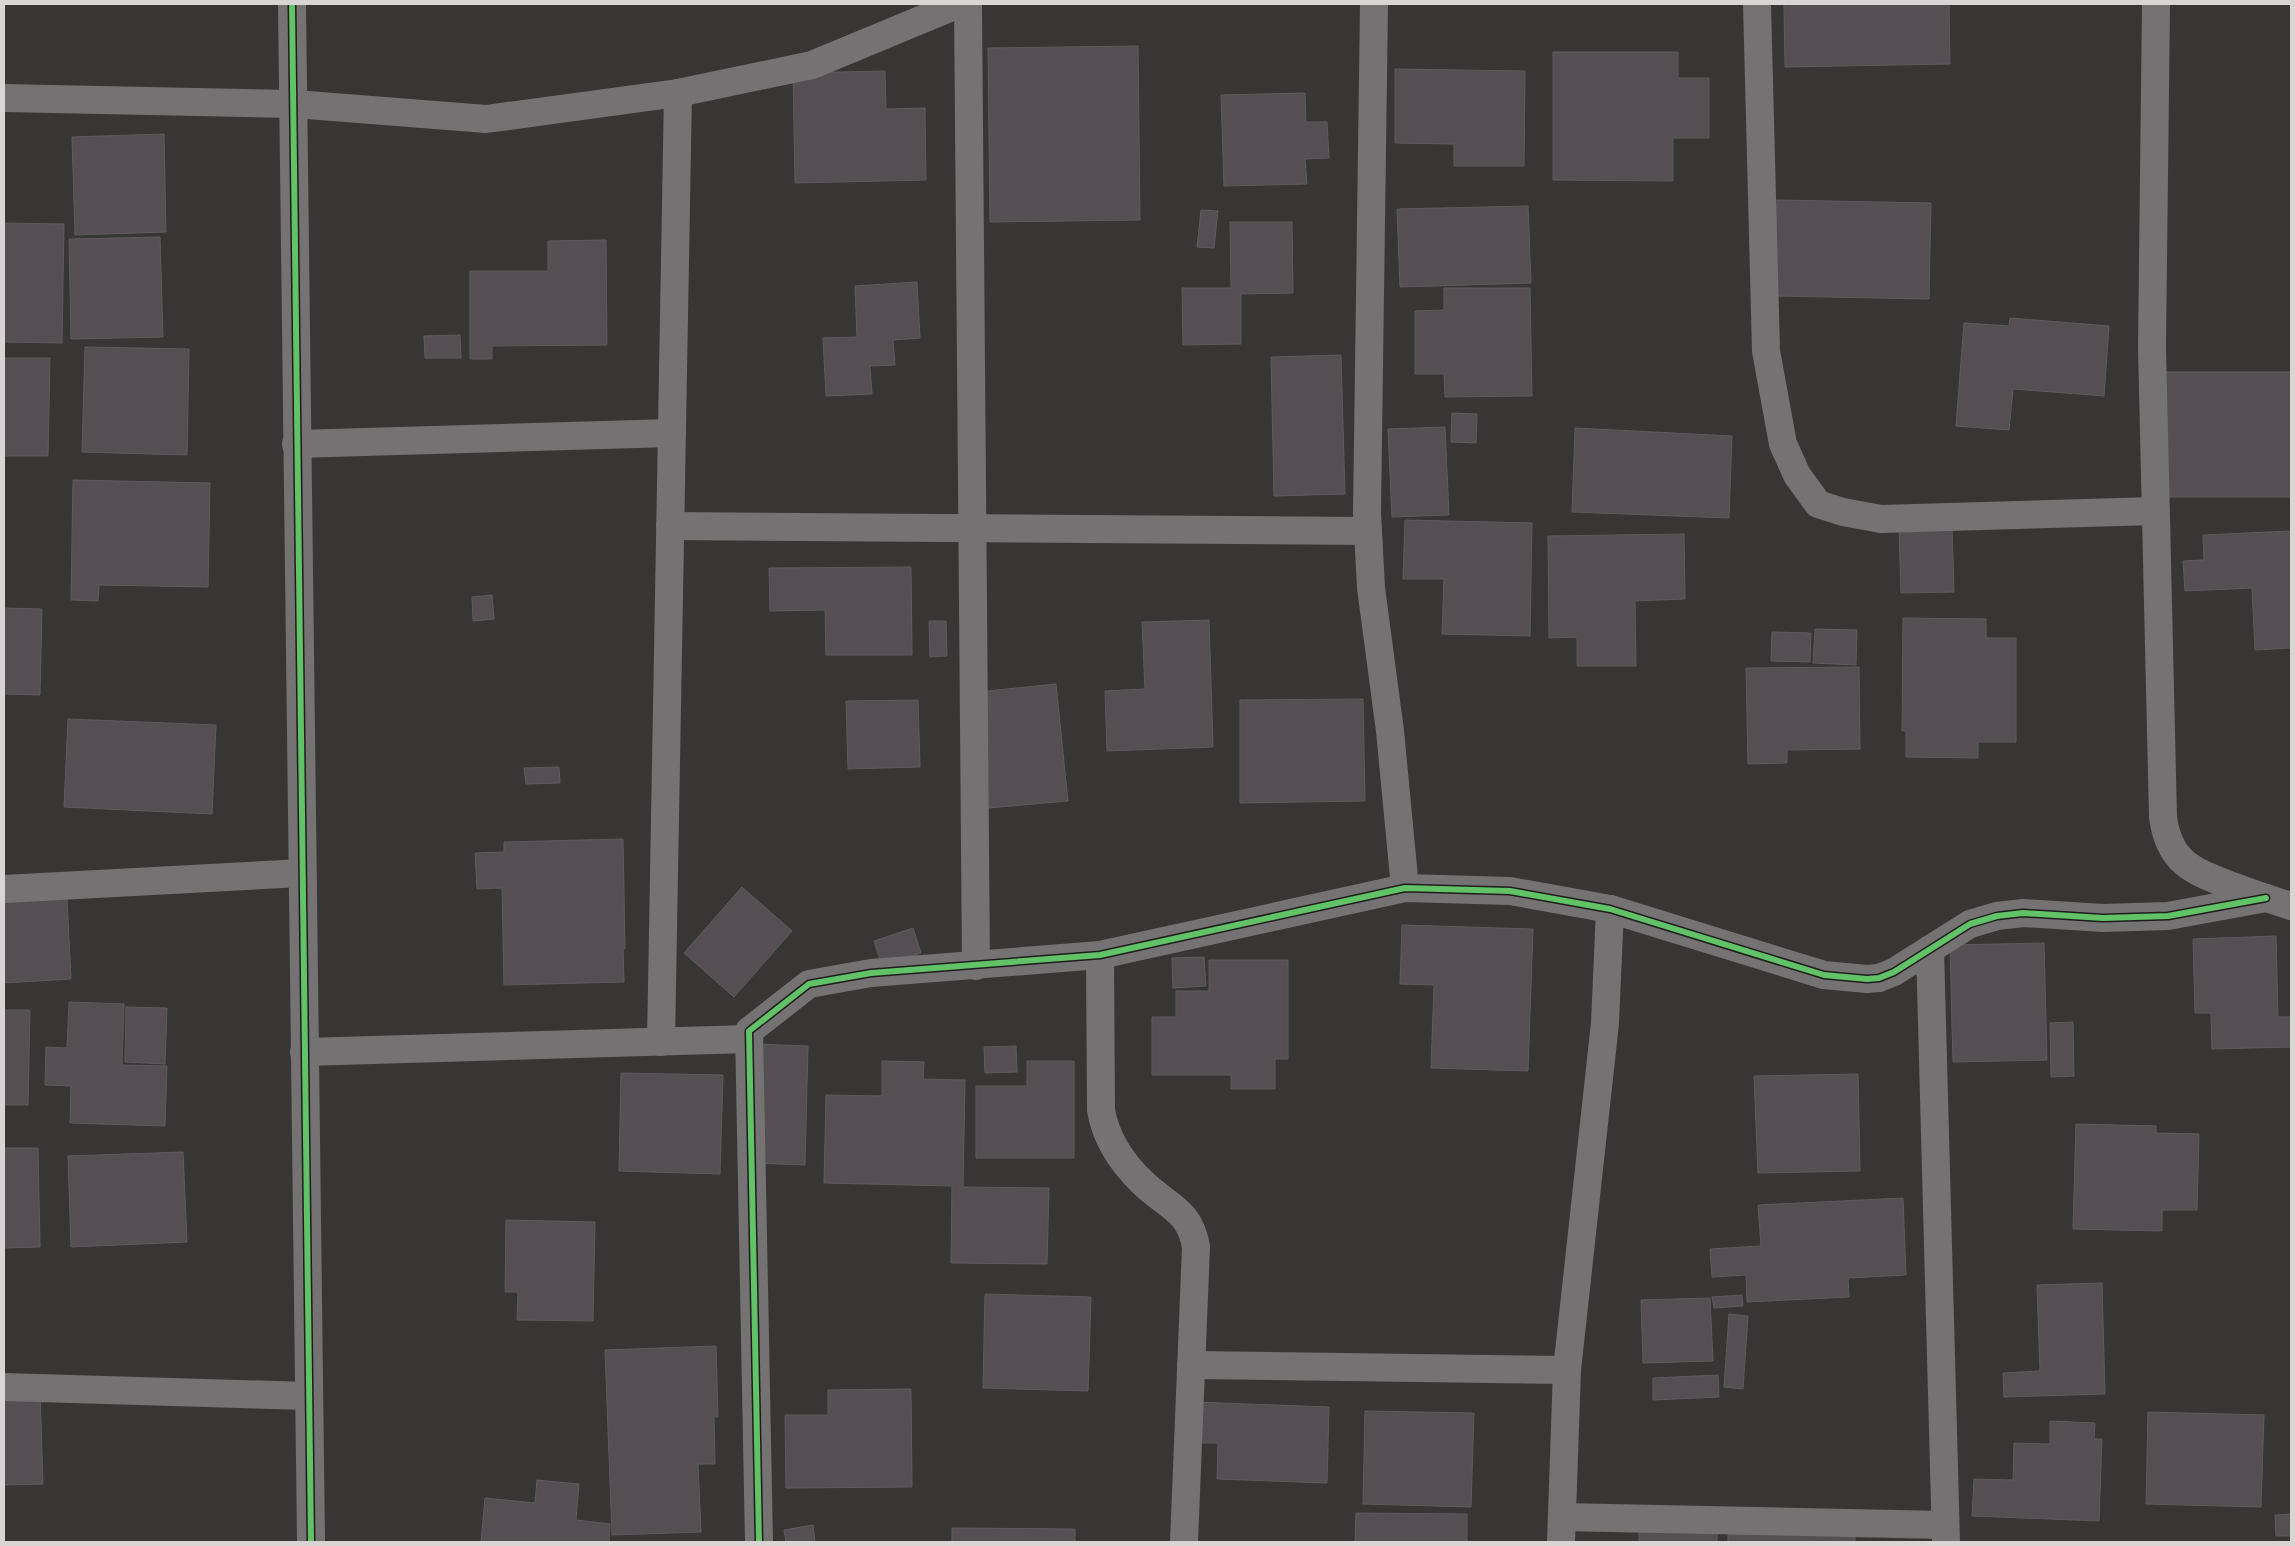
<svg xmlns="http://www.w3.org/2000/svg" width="2295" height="1546" font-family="Figtree,sans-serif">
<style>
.building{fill:#554e53;stroke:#5e5c5d}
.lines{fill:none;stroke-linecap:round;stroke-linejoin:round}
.minor{stroke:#747272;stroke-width:28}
.cycleway-casing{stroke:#1f1d1c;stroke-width:9}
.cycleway{stroke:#61c268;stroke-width:6}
</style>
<rect width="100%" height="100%" fill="#383634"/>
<!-- building -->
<g class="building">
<polygon points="1784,4 1949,4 1950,64 1785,67"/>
<polygon points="1138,46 1140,220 990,222 988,48"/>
<polygon points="1553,52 1678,52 1678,78 1709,78 1709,138 1673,138 1673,181 1553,180"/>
<polygon points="1395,69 1525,71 1524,166 1454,166 1454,144 1395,143"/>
<polygon points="885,71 886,109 925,108 926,180 795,183 793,73"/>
<polygon points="1305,93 1306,122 1327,122 1329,158 1305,159 1307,184 1224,186 1221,95"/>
<polygon points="164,134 166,232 75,235 72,137"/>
<polygon points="1777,200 1931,203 1929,299 1775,296"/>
<polygon points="1528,206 1531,283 1400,287 1397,209"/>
<polygon points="1201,210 1218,211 1214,248 1197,247"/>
<polygon points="1230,222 1292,222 1293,293 1241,294 1241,344 1183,345 1182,288 1231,288"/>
<polygon points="4,223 64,224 62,343 4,342"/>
<polygon points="160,237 163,337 71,339 69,239"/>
<polygon points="606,240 607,345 492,346 492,359 470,359 470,271 548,271 548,241"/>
<polygon points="917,282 920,338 893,340 895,365 870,366 872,394 826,396 823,338 857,337 855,286"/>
<polygon points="1444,288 1530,288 1532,396 1445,397 1444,374 1415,374 1415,311 1444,310"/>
<polygon points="2010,318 2109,326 2104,396 2013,389 2009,430 1956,426 1964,323 2009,326"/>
<polygon points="460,335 461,358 425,358 424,336"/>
<polygon points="85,347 189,349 187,455 82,452"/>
<polygon points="1341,355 1345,494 1274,496 1271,357"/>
<polygon points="4,358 50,358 48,456 4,456"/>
<rect x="2164" y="372" width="127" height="125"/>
<polygon points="1452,413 1477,414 1476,443 1451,442"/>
<polygon points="1445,427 1449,515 1392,517 1388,429"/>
<polygon points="1575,428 1732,436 1729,518 1572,512"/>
<polygon points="73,480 210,483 208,587 99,585 98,601 71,600"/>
<polygon points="1405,520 1532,523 1530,636 1442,634 1444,579 1403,579"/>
<polygon points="1952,527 1954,592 1901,593 1899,528"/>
<polygon points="2291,531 2291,648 2255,650 2252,588 2185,591 2183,561 2204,560 2203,535"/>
<polygon points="1684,534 1685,599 1635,601 1636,666 1577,666 1577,637 1549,638 1548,536"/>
<polygon points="911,567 912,655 826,655 825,610 770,611 769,568"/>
<polygon points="492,595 494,619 473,621 472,597"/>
<polygon points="4,608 42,609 40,695 4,694"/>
<polygon points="1903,618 1986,619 1986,638 2016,638 2016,742 1978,742 1978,758 1906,757 1906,731 1902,731"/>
<polygon points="1209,620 1213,747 1107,751 1105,691 1145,689 1142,622"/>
<polygon points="929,621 946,621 947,656 930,657"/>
<polygon points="1815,629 1857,630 1856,665 1813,663"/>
<polygon points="1772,632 1811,633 1810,662 1771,661"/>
<polygon points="1859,667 1860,749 1787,750 1787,763 1748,764 1746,668"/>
<polygon points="1056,684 1068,801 988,808 978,692"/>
<polygon points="1363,699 1365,801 1240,803 1240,700"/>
<polygon points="918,700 920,767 848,769 846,701"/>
<polygon points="68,719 216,725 212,814 64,807"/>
<polygon points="559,767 560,783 526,784 524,768"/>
<polygon points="623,839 625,949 623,949 624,982 504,985 502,888 477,889 475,853 504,852 504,842"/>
<polygon points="742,887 792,931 734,997 684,953"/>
<polygon points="67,899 71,979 4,983 4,902"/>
<polygon points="1402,925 1533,929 1528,1071 1431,1068 1434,985 1400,984"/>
<polygon points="913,928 921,953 882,966 874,941"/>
<polygon points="2276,936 2278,1017 2291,1017 2291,1047 2212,1049 2211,1013 2195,1013 2193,939"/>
<polygon points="2044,943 2047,1060 1953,1062 1950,945"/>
<polygon points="1204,957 1206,986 1173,988 1172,958"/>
<polygon points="1209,960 1288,960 1288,1059 1275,1059 1275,1089 1231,1089 1231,1075 1152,1075 1152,1017 1176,1017 1176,991 1209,991"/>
<polygon points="69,1002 124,1004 122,1065 167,1066 165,1126 70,1123 71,1086 45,1085 46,1047 67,1048"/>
<polygon points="126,1007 167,1008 165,1064 125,1062"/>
<polygon points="4,1010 30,1010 28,1105 4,1105"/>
<polygon points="2073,1022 2074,1076 2051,1077 2050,1023"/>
<polygon points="755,1044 808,1046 805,1165 752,1163"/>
<polygon points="1016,1046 1017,1072 985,1073 984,1047"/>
<polygon points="882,1061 924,1062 923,1079 965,1080 963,1187 1049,1188 1047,1264 951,1263 952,1186 824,1183 826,1095 882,1096"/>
<polygon points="1027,1061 1074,1061 1074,1158 976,1158 976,1086 1027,1086"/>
<polygon points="621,1073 723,1075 720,1174 619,1171"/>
<polygon points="1858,1074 1860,1171 1758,1173 1754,1076"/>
<polygon points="2076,1124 2156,1126 2156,1133 2199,1134 2197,1210 2162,1210 2162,1231 2073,1229"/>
<polygon points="4,1148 38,1148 40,1247 4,1248"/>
<polygon points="183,1152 187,1242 71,1247 68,1156"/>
<polygon points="1903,1198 1906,1275 1848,1278 1849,1297 1747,1302 1746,1275 1712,1277 1710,1249 1761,1246 1758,1205"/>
<polygon points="506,1220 595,1222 593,1321 517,1320 518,1292 505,1292"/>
<polygon points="2102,1283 2105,1394 2004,1397 2003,1373 2040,1371 2037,1285"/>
<polygon points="985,1294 1091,1297 1088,1391 983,1388"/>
<polygon points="1742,1295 1743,1306 1714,1308 1712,1297"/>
<polygon points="1710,1298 1713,1361 1643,1363 1641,1300"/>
<polygon points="1729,1314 1748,1316 1743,1389 1724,1387"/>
<polygon points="716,1346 718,1417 714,1417 715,1464 698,1464 701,1532 612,1535 605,1350"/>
<polygon points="1718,1375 1719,1397 1653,1400 1653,1378"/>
<polygon points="911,1389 912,1487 786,1488 785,1415 828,1415 828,1390"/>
<polygon points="40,1392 43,1484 4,1485 4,1393"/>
<polygon points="1194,1402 1329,1407 1327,1483 1217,1479 1218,1443 1193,1443"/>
<polygon points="1365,1411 1474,1413 1471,1507 1363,1504"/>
<polygon points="2148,1412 2264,1415 2261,1507 2146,1504"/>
<polygon points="2050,1421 2095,1423 2094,1439 2102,1439 2099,1521 1972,1516 1974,1479 2013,1480 2014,1443 2050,1444"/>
<polygon points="537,1480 579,1484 576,1520 610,1524 609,1542 481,1542 485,1498 535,1503"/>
<polygon points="1356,1513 1467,1514 1467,1542 1355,1542"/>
<polygon points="2291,1514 2291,1536 2276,1536 2275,1515"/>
<polygon points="813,1525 815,1542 786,1542 784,1530"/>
<polygon points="952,1528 1075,1529 1075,1542 952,1542"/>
<polygon points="1717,1528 1717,1542 1639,1542 1639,1530"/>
<polygon points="1855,1532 1855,1542 1728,1542 1728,1535"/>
</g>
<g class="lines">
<!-- minor -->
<g class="minor">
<polyline points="292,4 311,1542"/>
<polyline points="968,4 976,966"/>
<polyline points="1374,4 1367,512 1371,588 1390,731 1405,888"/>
<polyline points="1757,4 1766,351 1783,444 1797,475 1818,504 1843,512 1881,519 2155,511"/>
<path d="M2156,4L2152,347L2163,817C2169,863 2193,871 2232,886C2252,893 2271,900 2291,906"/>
<polyline points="4,98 295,104 486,119 678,93 812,65 959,4"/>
<polyline points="296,444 672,433"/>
<polyline points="670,526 1368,531"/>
<polyline points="4,889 302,873"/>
<polyline points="1930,949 1946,1542"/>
<path d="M1100,955L1101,1110C1106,1140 1122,1163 1143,1183C1168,1207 1190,1210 1196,1247L1184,1542"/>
<polyline points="661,1042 678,93"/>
<polyline points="304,1052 749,1039"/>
<polyline points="1191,1365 1567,1370"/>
<polyline points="4,1387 309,1396"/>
<polyline points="1562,1517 1945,1525"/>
<polyline points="759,1542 749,1031 809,984 871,973 1100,955 1405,888 1510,891 1610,909 1824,975 1867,979 1879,978 1894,972 1970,924 1997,916 2023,913 2103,918 2168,916 2266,898"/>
<polyline points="1561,1542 1567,1370 1605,1023 1610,909"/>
</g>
<!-- cycleway casing -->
<g class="cycleway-casing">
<g id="cycleway">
<polyline points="292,4 311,1542"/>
<polyline points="759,1542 749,1031 809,984 871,973 1100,955 1405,888 1510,891 1610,909 1824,975 1867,979 1879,978 1894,972 1970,924 1997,916 2023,913 2103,918 2168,916 2266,898"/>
</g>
</g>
<!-- cycleway -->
<use href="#cycleway" class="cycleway"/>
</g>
<!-- border -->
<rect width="2295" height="1546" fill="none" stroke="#d8d6d4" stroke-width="10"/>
</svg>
